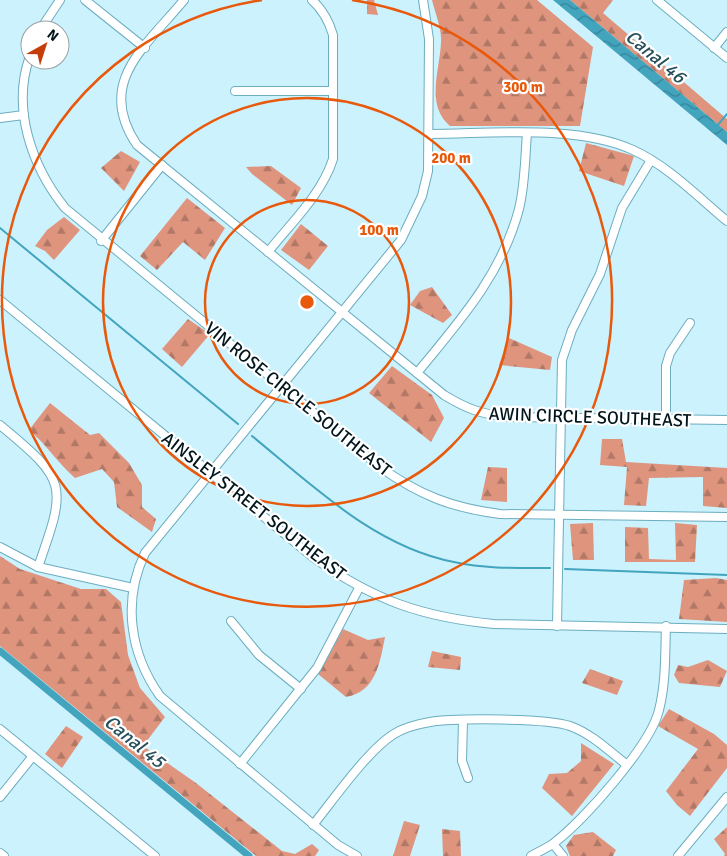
<svg xmlns="http://www.w3.org/2000/svg" width="727" height="856" font-family="Signika,sans-serif">
<style>
.forest{fill:url(#forest-firs)}
.water{fill:url(#water-waves)}
.lines{fill:none;stroke-linecap:round;stroke-linejoin:round}
.stream{stroke:#42a4bd;stroke-width:2}
.canal{stroke:#42a4bd;stroke-width:7}
.minor-casing{stroke:#6cadbf;stroke-width:10}
.minor{stroke:#fff;stroke-width:8}
.ring{fill:none;stroke:#e8590c;stroke-width:2.5}
.labels{text-anchor:middle;stroke-width:4.5;stroke-linejoin:round;paint-order:stroke}
.street-label{font-size:18px;fill:#00151c;stroke:#fff}
.water-label{font-size:19px;font-style:italic;fill:#26505c;stroke:#fff}
.centre{fill:#e8590c;stroke:#fff;stroke-width:2.5}
.ring-label{font-size:15px;text-anchor:middle;font-weight:bold;fill:#e8590c;stroke:#fff;stroke-width:4.5;stroke-linejoin:round;paint-order:stroke}
</style>
<defs>
<pattern id="forest-firs" width="22" height="20" patternUnits="userSpaceOnUse" patternTransform="scale(1.25)"><rect width="22" height="20" fill="#df947e"/><path d="M5 1l3.5 6h-7zM16 11l3.5 6h-7z" fill="#b27866"/></pattern>
<pattern id="water-waves" width="16" height="10" patternUnits="userSpaceOnUse" patternTransform="scale(1.25)"><rect width="16" height="10" fill="#42a4bd"/><path d="M0 5q4-4 8 0t8 0" fill="none" stroke="#358499"/></pattern>
</defs>
<rect width="100%" height="100%" fill="#ccf2fe"/>
<!-- forest -->
<g class="forest">
<polygon points="367,0 374,0 378,15 367,14"/>
<path d="M432,0H537L593,47L580,126H450C425,105 440,70 441,42C442,29 435,13 432,0Z"/>
<polygon points="570,0 613,0 603,13 727,119 727,132"/>
<polygon points="586,143 634,156 624,186 579,171"/>
<polygon points="121,151 140,162 124,191 101,168"/>
<polygon points="271,166 301,188 292,205 252,174 246,167"/>
<polygon points="187,198 225,228 205,260 183,242 157,270 140,256"/>
<polygon points="64,217 80,230 54,260 45,251 35,246 47,230"/>
<polygon points="301,224 328,246 309,270 281,250"/>
<polygon points="432,287 452,315 443,323 410,305 420,291"/>
<polygon points="188,319 210,334 182,367 162,349"/>
<polygon points="509,338 552,357 550,370 499,365"/>
<polygon points="392,366 432,395 444,418 431,442 369,393"/>
<path d="M50,403L90,435L99,433L129,463L142,485V507L156,519L152,532L117,507L114,482L102,469L75,478C58,463 46,444 29,430Z"/>
<polygon points="602,439 622,439 626,462 727,468 727,508 703,506 703,477 649,478 646,506 624,505 627,467 600,465"/>
<polygon points="488,467 507,468 507,502 481,500"/>
<polygon points="593,523 594,560 573,560 570,524"/>
<polygon points="675,523 697,525 695,562 625,562 625,527 648,528 649,559 676,560"/>
<polygon points="0,556 20,569 81,589 106,589 121,602 128,655 140,688 165,717 143,746 196,783 282,851 295,854 312,844 319,850 315,856 256,856 0,646"/>
<polygon points="716,578 727,580 727,622 679,619 684,580"/>
<path d="M343,629L368,640L385,637C380,662 376,692 346,697L318,674Z"/>
<polygon points="432,651 461,657 460,670 428,667"/>
<polygon points="708,660 727,671 720,687 679,683 674,675 678,665 688,667"/>
<polygon points="590,669 623,681 617,695 582,683"/>
<polygon points="669,709 714,734 727,745 727,768 690,816 677,805 666,791 698,749 658,726"/>
<polygon points="66,726 83,737 62,768 45,754"/>
<polygon points="581,743 614,764 572,816 542,788 549,774 567,773 581,761"/>
<polygon points="404,821 420,825 410,856 393,856"/>
<polygon points="727,827 727,856 724,856 725,854 714,839"/>
<polygon points="442,829 460,831 461,856 443,856"/>
<polygon points="593,832 616,850 613,856 570,856 566,846 574,835"/>
</g>
<!-- water -->
<polygon class="water" points="553,0 570,0 727,132 727,145"/>
<g class="lines">
<!-- stream -->
<g class="stream">
<polyline points="717,126 727,114"/>
<polyline points="0,228 238,424"/>
<path d="M252,436C312,485 375,547 454,562C486,569 517,568 550,568"/>
<polyline points="565,569 727,575"/>
</g>
<!-- canal -->
<polyline class="canal" points="0,651 249,856"/>
<!-- minor casing -->
<g class="minor-casing">
<g id="minor">
<polyline points="85,0 145,48"/>
<path d="M184,0C145,47 95,83 137,145L444,395C467,409 481,414 508,417L727,420"/>
<polyline points="657,0 727,58"/>
<polyline points="40,30 60,0"/>
<polyline points="714,48 727,32"/>
<path d="M30,56C11,108 32,167 65,208L380,467C419,495 452,508 500,514L727,517"/>
<polyline points="235,91 333,91"/>
<polyline points="0,118 24,115"/>
<path d="M429,134C490,134 577,124 633,150C668,166 697,196 727,221"/>
<polyline points="101,241 162,165"/>
<path d="M268,252C291,223 322,194 333,159V35C329,21 323,10 312,0"/>
<path d="M0,300L314,558C374,600 421,617 494,624L727,629"/>
<path d="M417,373C459,322 502,274 519,209C525,185 525,158 527,133"/>
<polyline points="666,420 666,366 670,353 690,323"/>
<path d="M0,425C68,481 67,485 38,567"/>
<polyline points="0,547 38,567 133,588"/>
<polyline points="231,621 259,655 301,689"/>
<polyline points="557,626 562,360 572,330 600,274 622,208 651,160"/>
<polyline points="463,720 462,761 468,778"/>
<polyline points="0,729 155,856"/>
<polyline points="240,764 317,668 359,588"/>
<polyline points="0,797 33,756"/>
<path d="M313,825C334,799 368,750 394,734C405,727 418,724 430,722C455,718 549,718 570,726C592,734 609,751 627,765"/>
<polyline points="553,844 563,856"/>
<polyline points="0,853 4,856"/>
<path d="M357,856L338,845L160,696C130,654 122,601 145,553L401,240L422,196L428,171L429,39L423,0"/>
<path d="M531,856C538,852 547,848 554,843C583,821 651,745 659,710C666,683 665,654 666,626"/>
<polyline points="678,856 727,797"/>
</g>
</g>
<!-- minor -->
<use href="#minor" class="minor"/>
</g>
<!-- distance rings -->
<g class="ring">
<circle cx="307" cy="302" r="102"/>
<circle cx="307" cy="302" r="204"/>
<path d="M352 0A305 305 0 1 1 262 0"/>
</g>
<g class="labels">
<!-- street labels -->
<g class="street-label">
<text transform="translate(298 399) rotate(39)" y="6">VIN ROSE CIRCLE SOUTHEAST</text>
<text transform="translate(590 417) rotate(2)" y="6">AWIN CIRCLE SOUTHEAST</text>
<text transform="translate(254 506) rotate(38)" y="6">AINSLEY STREET SOUTHEAST</text>
</g>
<!-- water labels -->
<g class="water-label">
<text transform="translate(656 56) rotate(40)" y="7">Canal 46</text>
<text transform="translate(135 741) rotate(39)" y="7">Canal 45</text>
</g>
</g>
<circle cx="307" cy="302" r="8" class="centre"/>
<g class="ring-label">
<text x="523" y="92">300 m</text>
<text x="451" y="163">200 m</text>
<text x="379" y="235">100 m</text>
</g>
<!-- north arrow -->
<g transform="translate(45 45) rotate(39)"><circle r="24" fill="#ffffff" stroke="#99a1a4"/>
<path d="M0-4L9 19L0 12L-9 19Z" fill="#c53e09"/>
<text y="-8" font-size="14" font-weight="bold" text-anchor="middle" fill="#00151c">N</text>
</g>
</svg>
